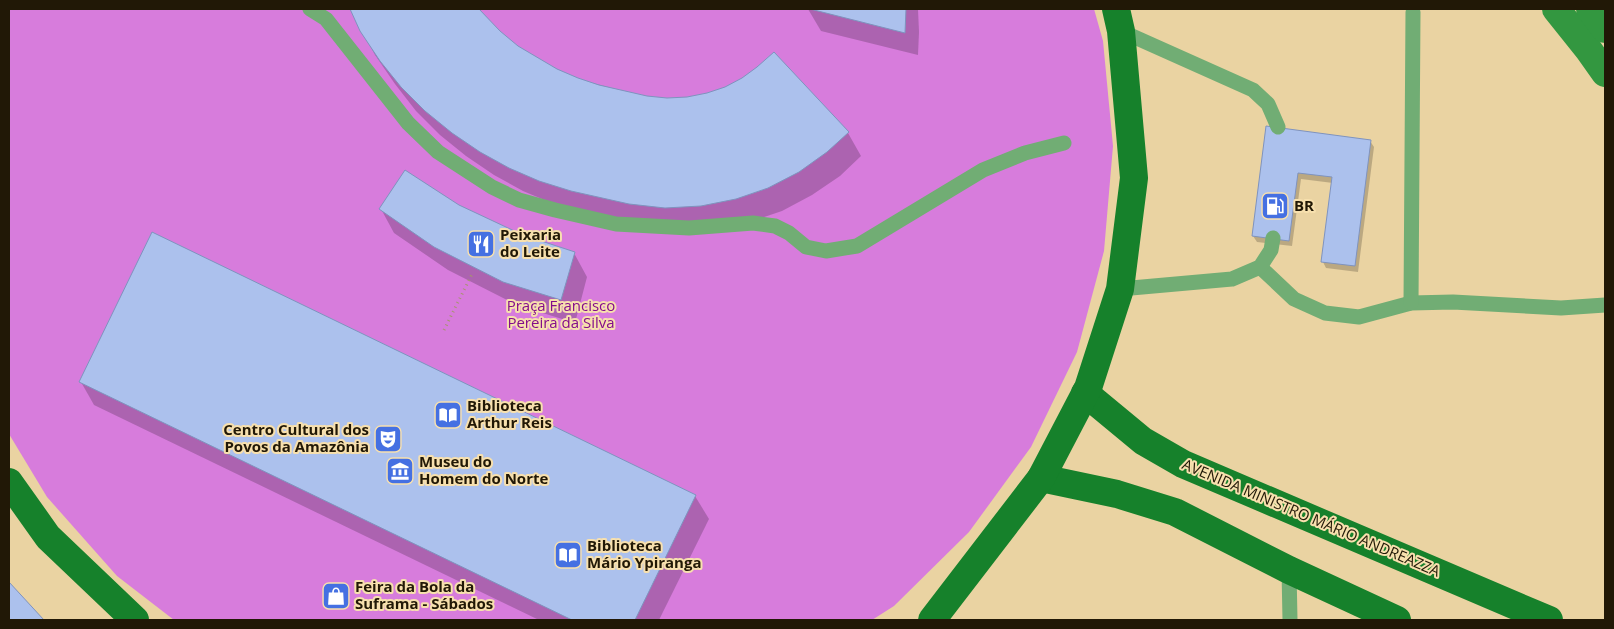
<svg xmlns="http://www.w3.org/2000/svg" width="1614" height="629" font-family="'Open Sans',sans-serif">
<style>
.park{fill:#d77cdc}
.shadow{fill:#0003}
.building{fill:#acc1ed;stroke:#7f93be}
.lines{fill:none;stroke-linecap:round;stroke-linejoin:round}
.path{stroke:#a7946e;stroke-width:3;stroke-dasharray:1 4;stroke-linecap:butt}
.lane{stroke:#71ad74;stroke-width:15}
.secondary{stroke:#339740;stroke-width:28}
.primary{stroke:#16812b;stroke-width:28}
.labels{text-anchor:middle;stroke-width:4;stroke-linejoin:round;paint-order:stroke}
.poi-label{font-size:15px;font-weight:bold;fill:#211806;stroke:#f7e0ae;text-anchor:start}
.park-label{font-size:15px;fill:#840c8b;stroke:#f7e0ae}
.street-label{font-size:15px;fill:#211806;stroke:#f7e0ae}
</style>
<rect width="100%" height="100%" fill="#ead3a2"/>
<!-- park -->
<polygon class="park" points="9,9 1094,9 1103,41 1113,146 1104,251 1077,352 1031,447 969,532 894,606 872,620 174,620 117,576 47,497 9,434"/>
<!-- shadow -->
<g class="shadow">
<polygon points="351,9 478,9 499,32 517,47 537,60 577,79 647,97 848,133 861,156 840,176 812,195 782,211 749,222 679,231 554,204 523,191 494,175 466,156 440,135 416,111 395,84 375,55"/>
<polygon points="808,9 918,9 919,32 918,55 821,31"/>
<polygon points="1267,128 1370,141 1374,147 1358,272 1326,268 1323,262 1333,183 1301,179 1292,246 1257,242 1253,236"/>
<polygon points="459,206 522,236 574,253 587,277 575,323 517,305 448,270 394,233 381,209"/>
<polygon points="81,382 695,496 709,519 659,620 539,620 94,405"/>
<polygon points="9,584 42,620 9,620"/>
</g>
<!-- building -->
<g class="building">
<polygon points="350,9 479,9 500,31 518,46 557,69 578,78 599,85 647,96 667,98 687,97 707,93 725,87 742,78 757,67 774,52 849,132 827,152 799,172 768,188 736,199 701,206 665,208 629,204 571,191 539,181 509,168 480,152 452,133 425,111 401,87 380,61 360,31"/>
<polygon points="810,9 906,9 905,33"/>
<polygon points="1266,126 1371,140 1355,266 1321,262 1332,177 1298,173 1289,241 1252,236"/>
<polygon points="405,170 459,205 523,235 575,252 561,300 503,282 434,247 379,209"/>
<polygon points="152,232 696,495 635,620 572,620 79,382"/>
<polygon points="9,582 44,620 9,620"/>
</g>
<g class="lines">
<!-- path -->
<polyline class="path" points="444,330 472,274"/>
<!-- lane -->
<g class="lane">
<polyline points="310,9 326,19 408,123 438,152 492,187 519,200 555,210 616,224 689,228 753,223 775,226 789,233 806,247 826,251 857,246 983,170 1025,153 1064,143"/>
<polyline points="1121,31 1253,90 1268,104 1278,127"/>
<polyline points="1260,267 1294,299 1325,313 1359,317 1411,303 1453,302 1561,308 1605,305"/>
<polyline points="1120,289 1232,279 1260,267 1271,250 1273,238"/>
<polyline points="1411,303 1413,12"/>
<polyline points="1289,570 1290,620"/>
</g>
<!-- secondary -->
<g class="secondary">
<polyline points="1556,9 1588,49 1605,73"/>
<polyline points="1590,9 1605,29"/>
</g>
<!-- primary -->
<g class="primary">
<polyline points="1085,393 1143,441 1183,464 1549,620"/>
<polyline points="1041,478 1117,494 1175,512 1289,570 1397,620"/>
<polyline points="9,482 48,537 135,620"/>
<polyline points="932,620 1041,478 1088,388 1120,289 1134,178 1121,31 1116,9"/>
</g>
</g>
<!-- icons -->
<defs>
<g id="fuel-square" transform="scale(1.4375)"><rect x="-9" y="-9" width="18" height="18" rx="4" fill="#4570e2" stroke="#f7e0ae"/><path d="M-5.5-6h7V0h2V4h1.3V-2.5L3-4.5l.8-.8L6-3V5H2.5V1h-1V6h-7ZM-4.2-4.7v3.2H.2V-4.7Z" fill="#fff"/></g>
<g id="restaurant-square" transform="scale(1.4375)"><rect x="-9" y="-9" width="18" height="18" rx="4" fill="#4570e2" stroke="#f7e0ae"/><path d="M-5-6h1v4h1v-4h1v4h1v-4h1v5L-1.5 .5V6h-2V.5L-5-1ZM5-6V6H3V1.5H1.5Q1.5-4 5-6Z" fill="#fff"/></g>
<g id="library-square" transform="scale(1.4375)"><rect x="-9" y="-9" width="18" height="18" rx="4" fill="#4570e2" stroke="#f7e0ae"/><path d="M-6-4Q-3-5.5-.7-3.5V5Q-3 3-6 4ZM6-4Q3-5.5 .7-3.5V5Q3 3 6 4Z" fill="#fff"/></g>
<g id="theatre-square" transform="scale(1.4375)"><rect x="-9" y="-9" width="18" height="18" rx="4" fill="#4570e2" stroke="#f7e0ae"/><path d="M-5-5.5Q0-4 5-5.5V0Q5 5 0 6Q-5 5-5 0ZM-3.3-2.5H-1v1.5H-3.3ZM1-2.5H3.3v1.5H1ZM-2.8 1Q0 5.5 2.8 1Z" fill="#fff"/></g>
<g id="museum-square" transform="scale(1.4375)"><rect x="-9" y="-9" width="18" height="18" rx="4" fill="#4570e2" stroke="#f7e0ae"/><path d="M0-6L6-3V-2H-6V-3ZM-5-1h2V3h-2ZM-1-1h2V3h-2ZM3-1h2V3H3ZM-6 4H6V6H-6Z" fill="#fff"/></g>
<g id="shop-square" transform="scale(1.4375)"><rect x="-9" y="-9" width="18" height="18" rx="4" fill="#4570e2" stroke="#f7e0ae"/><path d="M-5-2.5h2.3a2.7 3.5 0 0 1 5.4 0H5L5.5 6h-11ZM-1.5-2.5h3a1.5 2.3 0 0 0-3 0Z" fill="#fff"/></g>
</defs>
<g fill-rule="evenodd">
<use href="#fuel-square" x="1275" y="206"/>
<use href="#restaurant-square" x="481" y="244"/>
<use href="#library-square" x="448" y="415"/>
<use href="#theatre-square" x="388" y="439"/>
<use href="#museum-square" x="400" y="471"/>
<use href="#library-square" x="568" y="555"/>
<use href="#shop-square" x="336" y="596"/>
</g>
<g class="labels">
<!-- poi labels -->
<g class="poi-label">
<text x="1294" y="211">BR</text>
<text x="500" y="240">Peixaria<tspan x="500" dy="17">do Leite</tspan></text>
<text x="467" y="411">Biblioteca<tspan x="467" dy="17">Arthur Reis</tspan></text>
<text x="369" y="435" text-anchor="end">Centro Cultural dos<tspan x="369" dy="17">Povos da Amazônia</tspan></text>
<text x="419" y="467">Museu do<tspan x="419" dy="17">Homem do Norte</tspan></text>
<text x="587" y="551">Biblioteca<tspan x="587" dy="17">Mário Ypiranga</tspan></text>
<text x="355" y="592">Feira da Bola da<tspan x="355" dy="17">Suframa - Sábados</tspan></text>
</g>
<!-- park labels -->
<g class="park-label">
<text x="561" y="311">Praça Francisco<tspan x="561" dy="17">Pereira da Silva</tspan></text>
</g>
<!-- street labels -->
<g class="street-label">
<text transform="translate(1311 518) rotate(23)" y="5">AVENIDA MINISTRO MÁRIO ANDREAZZA</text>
</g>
</g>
<!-- border -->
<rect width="1614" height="629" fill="none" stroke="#211806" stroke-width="20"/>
</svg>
